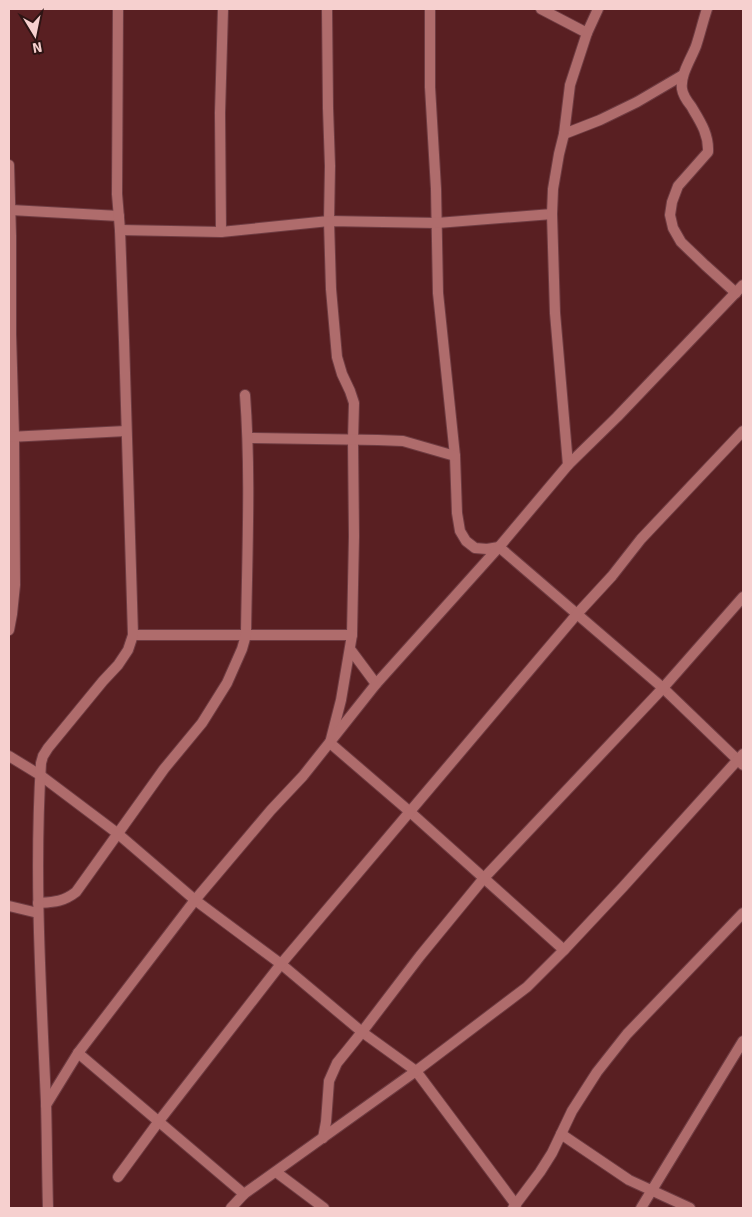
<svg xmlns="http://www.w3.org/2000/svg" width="752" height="1217" font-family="Signika,sans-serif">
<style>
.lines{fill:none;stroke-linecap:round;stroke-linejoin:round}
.street-casing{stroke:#6f3c42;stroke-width:12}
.street{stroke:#af6c6c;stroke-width:10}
</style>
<rect width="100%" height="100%" fill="#591f22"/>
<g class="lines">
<!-- street casing -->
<g class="street-casing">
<g id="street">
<polyline points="327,9 328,108 330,166 329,221 331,289 337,357 342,374 350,391 354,403 353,440 354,536 352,635 341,700 330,743 409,811 564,950"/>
<polyline points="430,9 430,87 436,189 438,293 455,456 457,513 460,531 466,541 475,548 487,549 499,547 663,688 743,765"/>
<polyline points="541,9 587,33"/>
<path d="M707,9C703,21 700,34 696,46C691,59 680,75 682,89C683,96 687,101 691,106C700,121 709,134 708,152L678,186L672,202L670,215L673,228L681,242L705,265L736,293"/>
<polyline points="564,134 600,120 637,102 683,75"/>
<polyline points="9,165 11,236 11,334 14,436 15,585 12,614 9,630"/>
<polyline points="11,210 119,216"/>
<polyline points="120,230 221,232 329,221 437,223 552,214"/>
<polyline points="221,232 220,113 223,9"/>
<polyline points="9,437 126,431"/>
<polyline points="248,438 378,440 403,441 455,456"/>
<polyline points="568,465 555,313 552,214 553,189 559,154 564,134 570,85 587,33 598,9"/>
<polyline points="133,635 352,635"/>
<polyline points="350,649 376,684"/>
<polyline points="9,756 40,775 117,833 195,900 281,964 362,1032 416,1071 516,1205"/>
<path d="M38,903C54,902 63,902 76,892L164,769L202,723L227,683L242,649L246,635C247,555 251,475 245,395"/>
<polyline points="9,906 38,913"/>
<polyline points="78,1053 244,1194"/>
<polyline points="46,1105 78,1053 195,900 271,810 303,776 376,684 499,547 568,465 617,417 743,285"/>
<polyline points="561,1134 629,1180 690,1208"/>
<polyline points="323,1138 326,1122 329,1081 337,1063 362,1032 420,956 484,878 663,688 743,597"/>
<polyline points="276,1172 324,1208"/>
<polyline points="118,1177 159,1121 281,964 577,614 612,576 641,539 743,431"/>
<path d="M48,1208C47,1173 47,1137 46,1102C41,989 34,876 41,763L43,756L48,748L103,681L118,665L128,650L133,635L124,340L120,230L117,194L118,9"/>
<polyline points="231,1208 244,1194 416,1071 527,987 564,950 623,887 743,754"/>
<polyline points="513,1208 540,1172 552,1153 572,1111 597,1072 627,1034 743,913"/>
<polyline points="641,1208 743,1041"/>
</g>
</g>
<!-- street -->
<use href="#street" class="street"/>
</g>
<!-- border -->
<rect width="752" height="1217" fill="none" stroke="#f6d0cf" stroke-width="20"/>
<!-- north arrow -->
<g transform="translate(35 35) rotate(170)" stroke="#2e1414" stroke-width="4" paint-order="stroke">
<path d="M0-4L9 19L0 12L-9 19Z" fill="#f6d0cf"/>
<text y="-8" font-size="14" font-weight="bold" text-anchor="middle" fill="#f6d0cf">N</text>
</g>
</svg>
